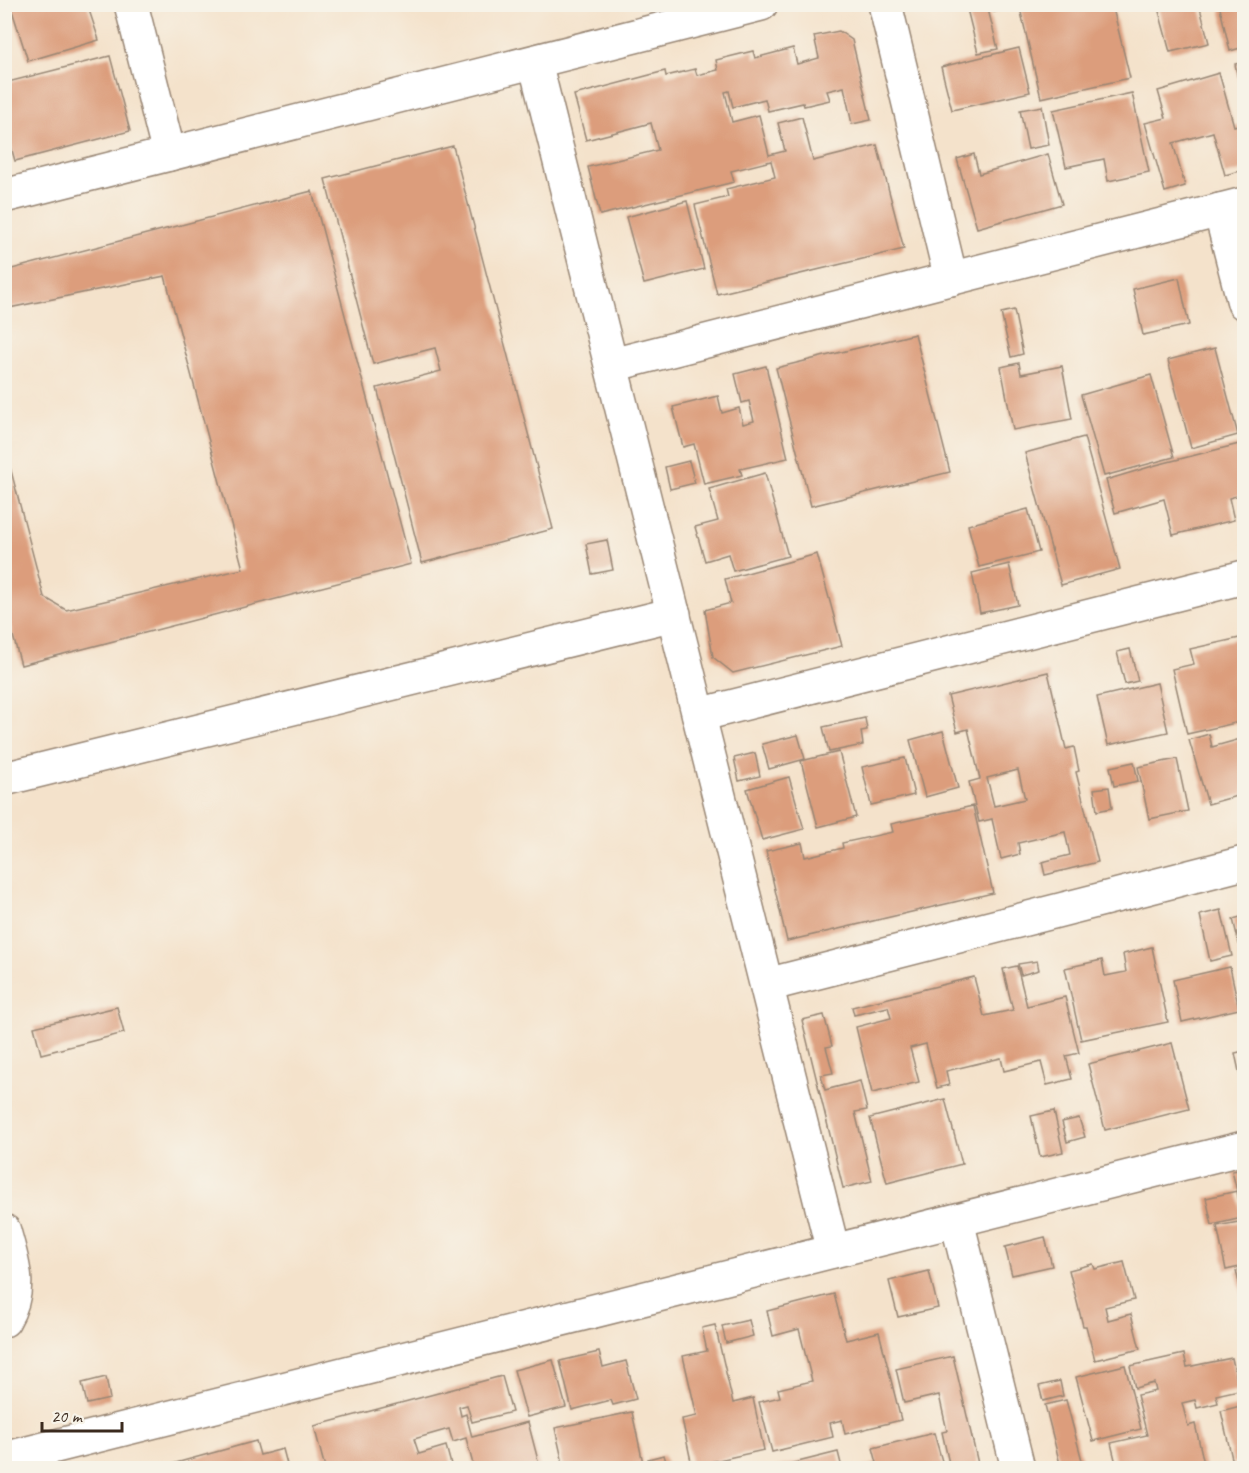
<svg xmlns="http://www.w3.org/2000/svg" width="1249" height="1473" font-family="Caveat,sans-serif">
<style>
.building{fill:#dc9d7c;fill-rule:evenodd}
.lines{fill:none;stroke-linecap:round;stroke-linejoin:round}
.minor-casing{stroke:#988674;stroke-width:36}
.minor{stroke:#fff;stroke-width:33}
</style>
<rect width="100%" height="100%" fill="#f7f3e8"/>
<filter id="ink" filterUnits="userSpaceOnUse"><feTurbulence type="fractalNoise" baseFrequency=".0167" numOctaves="2"/><feDisplacementMap in="SourceGraphic" scale="12" xChannelSelector="R" yChannelSelector="G"/><feConvolveMatrix kernelMatrix="1 2 1 2 8 2 1 2 1" color-interpolation-filters="sRGB"/></filter>
<filter id="wash" filterUnits="userSpaceOnUse"><feTurbulence type="fractalNoise" baseFrequency=".008" numOctaves="4" result="noise"/><feDisplacementMap in="SourceGraphic" scale="24" xChannelSelector="R" yChannelSelector="G"/><feGaussianBlur stdDeviation="1.35" result="paint"/><feColorMatrix in="noise" values="0 0 0 0 0 0 0 0 0 0 0 0 0 0 0 0 0 1.4 0 .05"/><feComposite in="paint" operator="in"/></filter>
<g filter="url(#wash)">
<rect width="100%" height="100%" fill="#f4e2cb"/>
<g id="blocks">
<!-- building -->
<g class="building">
<polygon points="10,4 87,4 99,40 28,61"/>
<polygon points="992,4 1019,4 1019,5 994,12"/>
<polygon points="1019,4 1112,4 1130,78 1041,98"/>
<polygon points="1157,4 1199,4 1209,43 1170,52"/>
<polygon points="1219,4 1244,4 1244,47 1230,51"/>
<polygon points="966,5 987,5 998,49 978,53"/>
<polygon points="839,31 852,40 871,120 852,124 844,87 827,91 830,100 804,106 803,103 768,111 765,99 733,107 729,91 725,92 732,122 759,115 769,155 785,151 778,123 802,117 813,161 877,145 904,249 717,294 695,205 728,197 726,189 775,177 771,161 731,171 734,182 600,215 588,167 658,150 651,123 586,140 574,95 665,71 666,76 695,69 697,75 718,70 716,60 753,51 755,58 793,48 797,64 819,58 814,36"/>
<polygon points="5,45 9,59 4,60 4,46"/>
<polygon points="1019,48 1030,92 952,110 941,67"/>
<polygon points="110,56 130,131 15,161 4,122 4,83"/>
<polygon points="1244,62 1244,103 1243,103 1235,64"/>
<polygon points="1219,73 1234,126 1242,124 1244,132 1244,170 1225,175 1213,132 1173,143 1185,186 1165,192 1145,123 1166,118 1158,91"/>
<polygon points="1132,93 1149,172 1108,181 1104,159 1066,167 1053,110"/>
<polygon points="1042,106 1049,145 1028,149 1020,110"/>
<polygon points="453,146 553,529 422,563 377,388 441,371 435,348 373,364 325,179"/>
<polygon points="974,154 979,174 1048,154 1062,204 977,228 957,159"/>
<polygon points="312,191 411,564 21,665 4,603 4,444 44,597 66,610 243,569 165,276 4,309 4,271"/>
<polygon points="687,201 704,269 644,284 626,217"/>
<polygon points="1179,278 1189,325 1143,335 1133,289"/>
<polygon points="1014,310 1023,354 1011,357 1001,313"/>
<polygon points="915,334 950,472 811,506 776,368"/>
<polygon points="1215,348 1238,435 1191,448 1168,360"/>
<polygon points="1019,363 1021,374 1062,366 1072,419 1013,430 1001,367"/>
<polygon points="766,366 788,458 740,469 742,475 704,484 694,444 683,447 673,407 718,396 722,413 739,408 743,424 754,421 749,401 742,403 735,374"/>
<polygon points="1151,375 1174,457 1104,476 1081,395"/>
<polygon points="1084,437 1120,569 1061,585 1025,453"/>
<polygon points="1243,443 1244,494 1229,498 1234,520 1173,535 1164,499 1115,513 1106,480 1156,465"/>
<polygon points="689,461 695,483 670,489 665,467"/>
<polygon points="765,473 788,556 733,571 728,554 705,561 695,527 718,521 709,489"/>
<polygon points="1028,509 1039,552 979,567 968,525"/>
<polygon points="607,540 613,570 592,574 586,544"/>
<polygon points="817,554 842,646 733,673 713,657 705,610 731,603 725,579"/>
<polygon points="1009,564 1018,605 980,613 972,573"/>
<polygon points="1244,637 1244,721 1187,734 1172,669 1194,664 1190,649"/>
<polygon points="1130,649 1138,681 1125,684 1117,652"/>
<path d="M1048,672L1066,749L1074,747L1079,771L1076,772L1098,862L1045,875L1042,862L1070,855L1065,832L1018,843L1020,854L1001,859L992,819L979,822L969,782L980,779L968,729L957,732L948,696ZM1018,770L1025,799L994,806L987,778Z"/>
<polygon points="1157,683 1168,732 1108,745 1097,697"/>
<polygon points="865,718 867,730 861,731 863,745 829,752 823,727"/>
<polygon points="943,731 958,788 925,797 910,740"/>
<polygon points="1209,734 1212,747 1244,738 1244,794 1208,804 1189,740"/>
<polygon points="798,735 805,759 769,769 762,744"/>
<polygon points="839,752 856,817 818,827 801,761"/>
<polygon points="755,753 760,776 739,781 734,758"/>
<polygon points="905,758 914,795 871,805 862,767"/>
<polygon points="1177,759 1188,811 1149,819 1138,767"/>
<polygon points="1134,762 1138,781 1114,786 1110,767"/>
<polygon points="789,777 804,829 762,840 747,789"/>
<polygon points="1109,787 1112,808 1097,811 1094,789"/>
<polygon points="973,806 993,893 787,941 766,851 802,843 805,857 843,848 842,843 893,832 891,824"/>
<polygon points="1221,910 1232,956 1210,961 1200,915"/>
<polygon points="1244,916 1244,943 1239,944 1233,919"/>
<polygon points="1152,947 1168,1022 1081,1040 1065,968 1102,960 1105,976 1126,972 1123,954"/>
<polygon points="1244,954 1244,977 1239,955"/>
<polygon points="1037,961 1039,970 1021,975 1018,964"/>
<polygon points="1017,966 1027,1006 1065,997 1079,1053 1066,1056 1072,1079 1047,1085 1041,1062 1004,1071 1001,1058 946,1071 949,1085 937,1088 926,1044 910,1048 919,1082 872,1093 856,1027 891,1018 888,1007 854,1015 852,1007 974,977 984,1016 1013,1010 1003,969"/>
<polygon points="1230,967 1239,1009 1182,1022 1173,980"/>
<polygon points="117,1007 124,1033 41,1054 34,1027"/>
<polygon points="824,1015 832,1046 826,1047 833,1073 821,1075 825,1090 860,1081 867,1110 855,1112 872,1181 843,1188 802,1020"/>
<polygon points="1172,1043 1189,1109 1105,1130 1088,1064"/>
<polygon points="1244,1051 1244,1075 1240,1076 1235,1053"/>
<polygon points="945,1099 962,1164 887,1183 870,1118"/>
<polygon points="1054,1111 1063,1152 1040,1157 1031,1116"/>
<polygon points="1079,1118 1085,1137 1067,1142 1062,1122"/>
<polygon points="1244,1169 1244,1190 1237,1191 1232,1171"/>
<polygon points="1237,1191 1242,1218 1212,1225 1206,1198"/>
<polygon points="1244,1221 1244,1266 1226,1270 1217,1226"/>
<polygon points="1045,1237 1052,1266 1012,1275 1005,1247"/>
<polygon points="1124,1262 1134,1300 1105,1307 1108,1320 1131,1314 1140,1349 1095,1360 1086,1326 1083,1326 1069,1270 1093,1264 1095,1269"/>
<polygon points="1244,1269 1244,1302 1236,1271"/>
<polygon points="929,1271 938,1308 898,1317 889,1281"/>
<polygon points="834,1294 846,1340 879,1332 901,1420 845,1434 842,1420 830,1423 833,1437 772,1452 759,1402 780,1397 778,1389 812,1381 799,1329 773,1336 767,1311"/>
<polygon points="749,1320 753,1336 726,1343 722,1326"/>
<polygon points="715,1325 733,1403 753,1398 764,1450 692,1466 682,1419 697,1416 683,1356 707,1351 702,1328"/>
<polygon points="599,1352 603,1367 626,1361 636,1399 613,1405 611,1400 572,1410 560,1361"/>
<polygon points="1184,1354 1187,1367 1232,1358 1239,1390 1216,1395 1218,1403 1197,1408 1195,1400 1182,1403 1188,1426 1195,1424 1205,1468 1117,1468 1111,1443 1147,1435 1137,1395 1156,1391 1154,1383 1135,1388 1130,1366"/>
<polygon points="953,1356 964,1403 979,1468 950,1468 942,1432 947,1431 939,1395 904,1403 896,1369"/>
<polygon points="553,1360 566,1407 527,1417 514,1370"/>
<polygon points="1125,1365 1141,1429 1093,1441 1076,1377"/>
<polygon points="502,1376 512,1412 472,1422 467,1405 459,1407 461,1416 466,1414 472,1437 528,1422 540,1468 474,1468 466,1438 453,1442 449,1429 414,1439 419,1454 446,1446 452,1468 325,1468 314,1426"/>
<polygon points="106,1377 110,1399 87,1404 82,1383"/>
<polygon points="1060,1381 1063,1396 1043,1401 1039,1386"/>
<polygon points="1066,1400 1084,1468 1061,1468 1045,1405"/>
<polygon points="1244,1405 1244,1461 1233,1463 1221,1411"/>
<polygon points="632,1412 643,1463 618,1468 564,1468 555,1428"/>
<polygon points="934,1433 944,1468 861,1468 877,1463 873,1448"/>
<polygon points="256,1441 260,1455 283,1449 288,1468 173,1468 172,1464"/>
<polygon points="838,1452 842,1468 774,1468"/>
<polygon points="664,1455 668,1468 638,1468 650,1464 648,1459"/>
</g>
</g>
</g>
<g filter="url(#ink)">
<use href="#blocks" fill-opacity="0" stroke="#988674" stroke-width="1.5"/>
<g class="lines">
<!-- minor casing -->
<g class="minor-casing">
<g id="minor">
<polyline points="131,4 169,154"/>
<polyline points="885,4 951,279"/>
<polyline points="535,62 833,1251"/>
<polyline points="4,196 761,4"/>
<polyline points="1220,210 1244,303"/>
<polyline points="612,365 1244,204"/>
<polyline points="699,715 1244,577"/>
<polyline points="4,779 674,614"/>
<polyline points="767,985 1244,863"/>
<polyline points="957,1221 1018,1468"/>
<path d="M4,1231C13,1265 23,1288 4,1320"/>
<polyline points="4,1459 1244,1148"/>
</g>
</g>
<!-- minor -->
<use href="#minor" class="minor"/>
</g>
</g>
<!-- margin -->
<rect width="1249" height="1473" fill="none" stroke="#f7f3e8" stroke-width="24"/>
<!-- scale -->
<path d="M42 1422v9h80v-9" fill="none" stroke="#3b2a1e" stroke-width="3"/>
<text x="51" y="1422" font-size="18" fill="#3b2a1e" stroke="#f7f3e8" stroke-width="4.5" paint-order="stroke">20 m</text>
</svg>
